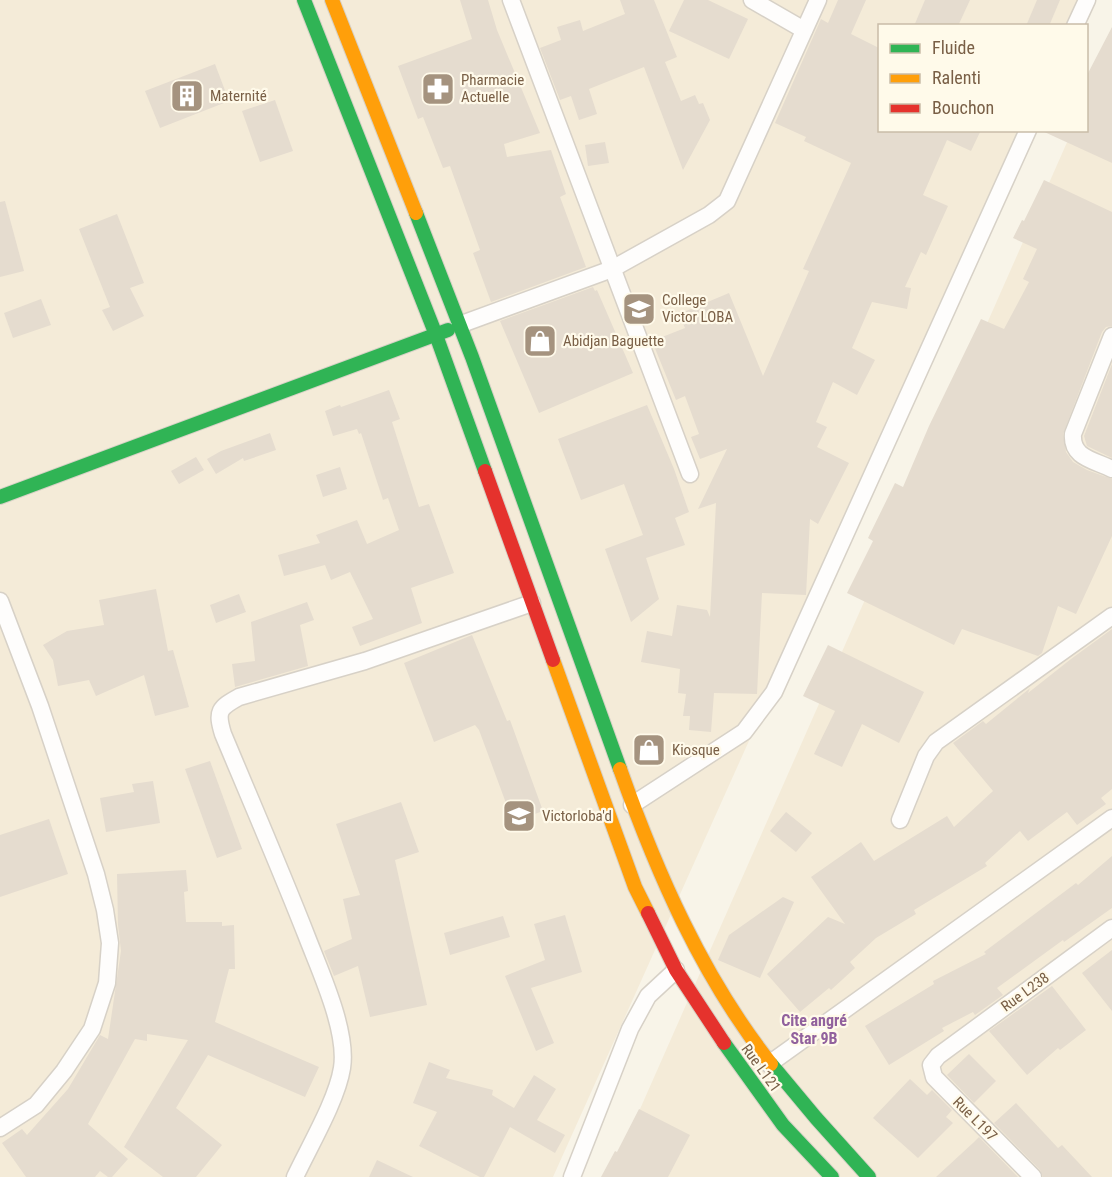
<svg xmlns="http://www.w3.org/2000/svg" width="1112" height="1177" font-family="'Roboto Condensed',sans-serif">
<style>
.residential{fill:#f4ebd8}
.building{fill:#e5dccf}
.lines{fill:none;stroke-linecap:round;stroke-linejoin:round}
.street-casing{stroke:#d7d1c7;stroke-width:19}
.fast-casing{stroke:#d7d1c6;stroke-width:16}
.slow-casing{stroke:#d7d1c6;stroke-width:16}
.jam-casing{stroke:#d7d1c6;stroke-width:16}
.street{stroke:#fefdfc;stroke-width:16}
.fast{stroke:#30b455;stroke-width:14}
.slow{stroke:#ff9f0a;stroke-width:14}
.jam{stroke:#e5322d;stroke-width:14}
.labels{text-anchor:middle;stroke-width:4.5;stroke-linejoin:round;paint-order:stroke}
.poi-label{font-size:15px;fill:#795f46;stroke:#fffaea;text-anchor:start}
.street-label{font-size:15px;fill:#795f46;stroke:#fffaea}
.neighbourhood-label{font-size:16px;font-weight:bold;fill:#91619d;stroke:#fffaea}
</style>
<rect width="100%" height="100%" fill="#f8f4e8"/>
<!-- residential -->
<g class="residential">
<polygon points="0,0 1082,0 1070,25 880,26 880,130 1023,131 553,1177 0,1177"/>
<polygon points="1112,39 1112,1177 610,1177 1072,131 1086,130"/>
</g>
<!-- building -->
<g class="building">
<polygon points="460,0 488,0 497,30 540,133 504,144 507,157 551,150 566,194 560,197 586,267 491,302 473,253 480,250 450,166 443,168 423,117 418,119 398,66 472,39"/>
<polygon points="620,0 654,0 677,57 665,62 681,101 695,95 699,104 703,103 710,120 683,170 644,67 589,89 597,114 579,120 571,96 560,100 540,48 561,40 557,27 580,20 583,31 625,14"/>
<polygon points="684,0 708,0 748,19 729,59 669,31"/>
<polygon points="838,0 866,0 851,34 879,48 879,130 981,130 971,151 947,140 923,195 948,206 926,255 921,252 905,287 911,288 907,309 872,302 852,348 875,360 857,395 833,382 816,422 827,427 817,447 849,463 818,524 810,519 806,595 762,593 757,694 714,693 711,732 689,730 690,716 683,716 686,694 678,693 680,669 641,662 647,631 672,636 677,605 707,610 710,617 716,503 698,509 727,449 700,459 691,437 699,434 685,396 676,400 652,341 685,328 679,314 729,293 763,376 809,271 803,269 851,163 804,141 806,137 775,123 821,19 828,23"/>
<polygon points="925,0 970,0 958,26 914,26"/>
<polygon points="1037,0 1060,0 1049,26 1026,26"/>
<polygon points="1112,27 1112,163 1040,130 1086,130 1086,77"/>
<polygon points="215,64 229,101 160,128 145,91"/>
<polygon points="275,100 293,151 260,162 242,111"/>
<polygon points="605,142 609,163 588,166 585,145"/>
<polygon points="1044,180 1112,212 1112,326 1106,327 1102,332 1063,434 1066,452 1073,462 1087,470 1112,479 1112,536 1076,614 1058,606 1042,653 1038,656 962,629 954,645 847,593 873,541 868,538 895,483 903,487 929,426 981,319 1004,329 1029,282 1023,279 1037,249 1013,238 1022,220 1024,221"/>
<polygon points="5,201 24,271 0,277 0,202"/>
<polygon points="117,214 144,283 130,288 144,316 113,331 102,310 110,307 79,229"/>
<polygon points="593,287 595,291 597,290 633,373 539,413 500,321"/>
<polygon points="41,299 51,325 13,338 4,313"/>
<polygon points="1112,364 1112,458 1087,446 1084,436"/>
<polygon points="389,390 400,419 392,422 419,507 429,504 454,573 411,588 422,623 360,646 352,627 373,619 350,572 331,580 325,565 284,576 278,555 320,543 316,535 357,520 367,544 399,530 388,498 383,500 361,433 359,434 357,429 333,436 325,411 340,405 341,407"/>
<polygon points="647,405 674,469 689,512 675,518 685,545 646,558 659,599 631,622 605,549 643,535 624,484 581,500 558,439"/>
<polygon points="270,433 276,450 244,461 243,458 216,474 207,459 221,451"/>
<polygon points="196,457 204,470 179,484 171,471"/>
<polygon points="340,467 347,489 323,497 316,475"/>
<polygon points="156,589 168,651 173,650 189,707 155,716 144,675 96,696 89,680 58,686 53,660 43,645 67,631 104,625 99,600"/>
<polygon points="239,594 246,612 216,623 210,605"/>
<polygon points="307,602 314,620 300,625 308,666 235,687 232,664 255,661 251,622"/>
<polygon points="1112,629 1112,789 1101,798 1106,804 1077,825 1067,812 1028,841 1020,831 985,863 987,866 914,910 916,914 876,938 850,962 855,968 831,990 829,988 800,1012 767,974 828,917 845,924 811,877 861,842 874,861 947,816 954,827 993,791 953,743 983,721 986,724 1029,689 1030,688 1028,693 1071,659"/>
<polygon points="472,635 507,721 510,720 543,811 513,822 479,730 475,725 434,742 404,663"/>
<polygon points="828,645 924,692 899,743 862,724 842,767 814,754 835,711 803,696"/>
<polygon points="210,761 242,849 217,858 185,769"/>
<polygon points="153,781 160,823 106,832 100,798 134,792 132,784"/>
<polygon points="401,802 419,852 395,860 427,1005 370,1017 358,966 334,976 324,951 352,939 343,899 360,895 336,824"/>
<polygon points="786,812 812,833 796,852 770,831"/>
<polygon points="49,819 68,874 0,897 0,835"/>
<polygon points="1112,856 1112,908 1064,942 1063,940 997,988 1003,995 975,1015 973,1012 942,1028 944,1031 889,1065 865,1026 934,984 933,981 986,954 984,952 1076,883 1078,885"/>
<polygon points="186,870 188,891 184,892 186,922 222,922 222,926 234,925 235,969 229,969 215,1022 319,1067 305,1097 208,1055 176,1108 222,1145 196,1177 163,1177 124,1147 188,1040 147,1034 147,1041 135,1039 88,1124 128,1159 112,1177 108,1177 100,1171 95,1177 26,1177 2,1143 22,1129 27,1135 68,1089 100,1035 108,1039 121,951 118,925 117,874"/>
<polygon points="783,897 794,902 760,978 718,960 729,935"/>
<polygon points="565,915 582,972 531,988 554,1043 536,1051 505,976 545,960 534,924"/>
<polygon points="503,916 510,937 450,955 444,933"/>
<polygon points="1112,950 1112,1011 1082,973"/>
<polygon points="1052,986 1086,1030 1060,1050 1058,1048 1027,1075 989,1031"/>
<polygon points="969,1054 996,1081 974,1103 947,1075"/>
<polygon points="429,1062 450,1070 446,1078 493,1090 492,1095 514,1108 534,1075 556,1089 537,1120 565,1135 555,1153 510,1127 484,1177 480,1177 419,1146 437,1112 413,1103"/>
<polygon points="910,1079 927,1095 932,1090 952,1110 946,1117 953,1123 918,1158 873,1118"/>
<polygon points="1016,1103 1058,1148 1062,1145 1092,1177 1043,1177 1040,1170 994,1123"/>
<polygon points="639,1109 690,1135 668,1177 601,1177 615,1151 617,1152"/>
<polygon points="979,1137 1018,1177 936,1177 973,1143"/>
<polygon points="377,1160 413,1177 369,1177"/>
</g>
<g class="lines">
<!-- street casing -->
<g class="street-casing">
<g id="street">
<polyline points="511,0 690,474"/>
<polyline points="752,0 804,30"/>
<polyline points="1075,26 1087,0"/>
<polyline points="459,325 612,269 709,215 727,201 818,0"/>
<path d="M1112,336L1073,434C1071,458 1094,460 1112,469"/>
<polyline points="0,601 40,706 96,874 105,910 110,943 107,983 92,1029 64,1071 36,1105 0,1128"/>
<polyline points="632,805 744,732 774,692 1028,130"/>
<polyline points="900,820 926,756 936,742 1112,616"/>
<polyline points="769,1064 1112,818"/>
<path d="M295,1177C309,1147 337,1100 342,1068C348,1031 320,971 307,937C280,868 251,801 223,734C216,711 219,708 239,697L365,661L532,603"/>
<polyline points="572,1177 630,1029 648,996 676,970"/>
<polyline points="1033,1177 934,1077 931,1065 938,1056 1112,928"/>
</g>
</g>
<!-- fast casing -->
<g class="fast-casing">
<g id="fast">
<polyline points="304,0 436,335 485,471"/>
<polyline points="416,213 472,357 620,769"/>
<polyline points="0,497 448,330"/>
<polyline points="724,1043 783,1125 832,1177"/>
<polyline points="771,1064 816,1118 869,1177"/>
</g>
</g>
<!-- slow casing -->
<g class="slow-casing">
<g id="slow">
<polyline points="332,0 416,213"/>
<polyline points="553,660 635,887 648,913"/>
<path d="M620,769C657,873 702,977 771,1064"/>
</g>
</g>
<!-- jam casing -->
<g class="jam-casing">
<g id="jam">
<polyline points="485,471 553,660"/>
<polyline points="648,913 676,970 724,1043"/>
</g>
</g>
<!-- street -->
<use href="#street" class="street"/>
<!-- fast -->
<use href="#fast" class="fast"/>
<!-- slow -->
<use href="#slow" class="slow"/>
<!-- jam -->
<use href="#jam" class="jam"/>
</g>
<!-- icons -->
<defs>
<g id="pharmacy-square" transform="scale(1.725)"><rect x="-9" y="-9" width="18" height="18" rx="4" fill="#a5937f" stroke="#fffaea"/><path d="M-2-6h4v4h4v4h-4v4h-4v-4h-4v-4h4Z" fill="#fff"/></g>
<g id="building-square" transform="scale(1.725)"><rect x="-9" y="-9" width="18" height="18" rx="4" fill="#a5937f" stroke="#fffaea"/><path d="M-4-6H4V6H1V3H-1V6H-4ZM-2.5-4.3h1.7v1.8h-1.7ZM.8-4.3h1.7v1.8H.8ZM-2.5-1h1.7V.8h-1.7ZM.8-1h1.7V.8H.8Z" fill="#fff"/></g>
<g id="school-square" transform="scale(1.725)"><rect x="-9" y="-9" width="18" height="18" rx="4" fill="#a5937f" stroke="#fffaea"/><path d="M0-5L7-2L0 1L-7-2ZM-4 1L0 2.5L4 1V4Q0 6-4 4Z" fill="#fff"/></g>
<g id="shop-square" transform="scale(1.725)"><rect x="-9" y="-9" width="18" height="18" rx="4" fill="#a5937f" stroke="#fffaea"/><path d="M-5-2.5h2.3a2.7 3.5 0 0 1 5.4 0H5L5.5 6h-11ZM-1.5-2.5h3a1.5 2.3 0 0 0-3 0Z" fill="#fff"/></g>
</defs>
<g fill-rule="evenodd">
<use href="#pharmacy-square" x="438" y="89"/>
<use href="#building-square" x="187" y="96"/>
<use href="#school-square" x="639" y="309"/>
<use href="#shop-square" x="540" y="341"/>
<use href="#shop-square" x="649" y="750"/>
<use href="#school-square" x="519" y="816"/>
</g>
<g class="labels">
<!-- poi labels -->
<g class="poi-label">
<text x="461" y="85">Pharmacie<tspan x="461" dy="17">Actuelle</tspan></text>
<text x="210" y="101">Maternité</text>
<text x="662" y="305">College<tspan x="662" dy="17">Victor LOBA</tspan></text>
<text x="563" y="346">Abidjan Baguette</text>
<text x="672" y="755">Kiosque</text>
<text x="542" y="821">Victorloba'd</text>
</g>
<!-- street labels -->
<g class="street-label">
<text transform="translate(1025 992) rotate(-36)" y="5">Rue L238</text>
<text transform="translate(761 1068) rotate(54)" y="5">Rue L121</text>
<text transform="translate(975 1119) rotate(45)" y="5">Rue L197</text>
</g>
<!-- neighbourhood labels -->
<g class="neighbourhood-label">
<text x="814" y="1026">Cite angré<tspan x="814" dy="18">Star 9B</tspan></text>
</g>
</g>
<!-- legend -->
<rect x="878" y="24" width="210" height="108" fill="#fffaea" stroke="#c9bca8" stroke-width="1.5"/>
<rect x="890" y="44" width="30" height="9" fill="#30b455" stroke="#c9bca8" stroke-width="1.5"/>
<text x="932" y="54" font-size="18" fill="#795f46">Fluide</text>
<rect x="890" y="74" width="30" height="9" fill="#ff9f0a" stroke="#c9bca8" stroke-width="1.5"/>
<text x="932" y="84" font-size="18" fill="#795f46">Ralenti</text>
<rect x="890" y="104" width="30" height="9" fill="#e5322d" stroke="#c9bca8" stroke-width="1.5"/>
<text x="932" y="114" font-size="18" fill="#795f46">Bouchon</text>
</svg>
